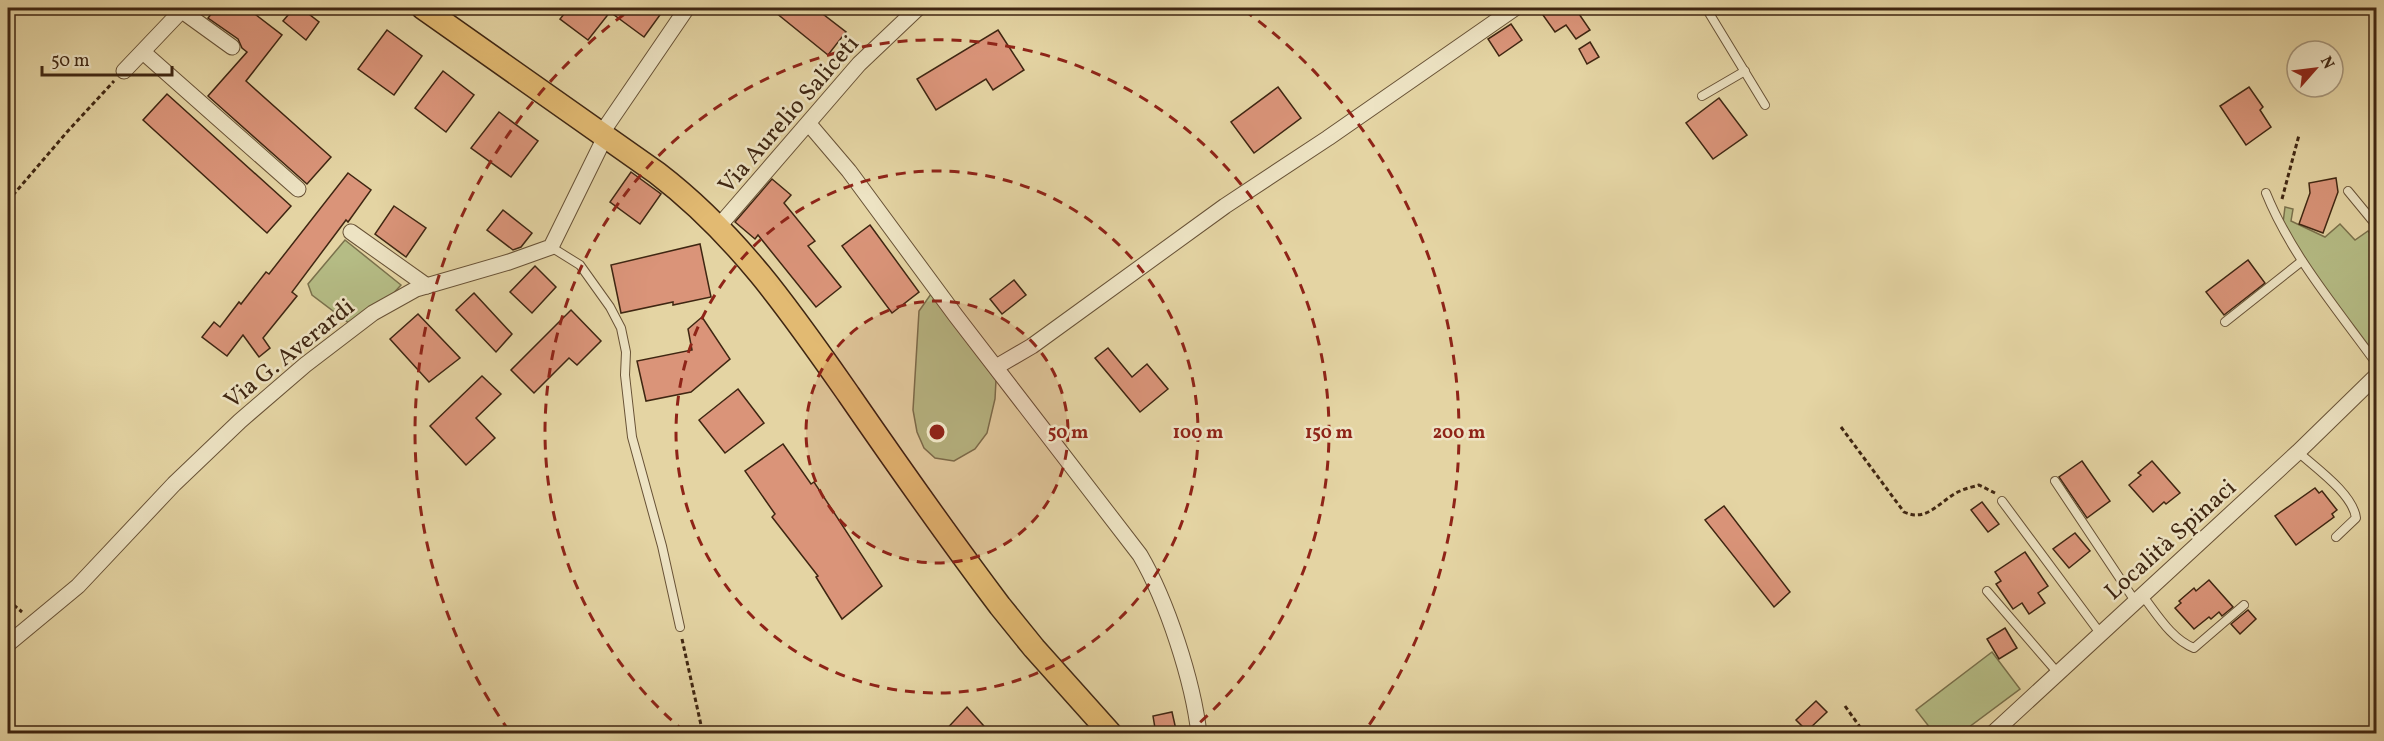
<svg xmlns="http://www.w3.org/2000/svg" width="2384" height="741" font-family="Vollkorn,serif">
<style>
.green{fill:#b5bc85;stroke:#7a714c;stroke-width:1.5}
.building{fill:#da9479;stroke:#3f2612;stroke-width:1.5}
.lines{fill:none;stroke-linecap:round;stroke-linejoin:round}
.lane-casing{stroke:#685236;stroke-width:10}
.street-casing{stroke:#685236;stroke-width:17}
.primary-casing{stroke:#3f2612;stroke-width:25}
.path{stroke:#3f2612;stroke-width:3;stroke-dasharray:4.5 3;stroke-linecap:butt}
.lane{stroke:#ede3c3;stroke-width:8}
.street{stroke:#ede3c3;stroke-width:15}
.primary{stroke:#e2ba72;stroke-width:22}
.ring{fill:none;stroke:#8f2418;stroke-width:3;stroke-dasharray:10 8}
.labels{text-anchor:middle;stroke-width:5;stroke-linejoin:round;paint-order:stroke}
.street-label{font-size:24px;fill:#3f2612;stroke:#ede3c3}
.centre{fill:#8f2418;stroke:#ede3c3;stroke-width:3}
.ring-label{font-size:18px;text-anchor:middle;font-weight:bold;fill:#8f2418;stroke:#ede3c3;stroke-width:5;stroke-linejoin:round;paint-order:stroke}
</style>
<rect width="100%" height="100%" fill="#e4d4a3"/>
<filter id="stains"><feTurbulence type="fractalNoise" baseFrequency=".00333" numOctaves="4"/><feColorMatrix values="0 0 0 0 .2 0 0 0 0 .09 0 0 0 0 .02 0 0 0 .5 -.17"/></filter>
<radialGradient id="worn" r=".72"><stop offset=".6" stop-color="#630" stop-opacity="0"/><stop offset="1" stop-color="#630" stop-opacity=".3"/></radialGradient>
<!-- green -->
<g class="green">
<polygon points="2285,207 2293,209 2291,221 2325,237 2340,224 2355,240 2368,231 2376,241 2376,360 2306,262 2283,223"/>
<polygon points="345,240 401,285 390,297 349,323 312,295 308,284"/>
<polygon points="931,294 996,380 995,399 987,433 975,449 954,461 935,458 924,448 917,432 913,410 919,311"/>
<polygon points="1992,652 2020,689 1961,733 1934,733 1916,710"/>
</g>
<!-- building -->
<g class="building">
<polygon points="216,8 247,8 282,35 246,81 331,157 307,184 208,96 247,52 242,48 238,39 208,18"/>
<polygon points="294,8 301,8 319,22 306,40 283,21"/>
<polygon points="569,8 665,8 644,37 610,12 588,40 560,19"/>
<polygon points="770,8 815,8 846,32 828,55"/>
<polygon points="1538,8 1575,8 1590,30 1576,39 1566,25 1555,32"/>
<polygon points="1511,24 1522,40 1499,56 1488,39"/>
<polygon points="387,30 422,56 394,95 358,69"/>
<polygon points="998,30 1024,70 993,90 986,79 936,110 917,79"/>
<polygon points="1590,42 1599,57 1587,64 1579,49"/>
<polygon points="443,71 474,95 446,132 415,108"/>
<polygon points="1278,87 1301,118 1254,153 1231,122"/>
<polygon points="2249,87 2263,107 2260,110 2271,127 2246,145 2220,106"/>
<polygon points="167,94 291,206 267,233 143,120"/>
<polygon points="1719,98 1747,135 1713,159 1686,123"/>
<polygon points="499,112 538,141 511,177 471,148"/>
<polygon points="631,172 661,194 640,224 610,202"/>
<polygon points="348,173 371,190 348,222 346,220 292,292 297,296 263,338 270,348 259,357 243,335 227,356 202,337 214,322 220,327 239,302 241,304 266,272 269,274"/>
<polygon points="2336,178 2338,192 2323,233 2299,224 2310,193 2309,183"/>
<polygon points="772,179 791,195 784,203 815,241 808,246 841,287 816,307 758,235 755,239 735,222"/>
<polygon points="394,206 426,228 406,257 375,234"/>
<polygon points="503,210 532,233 521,247 513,250 487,230"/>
<polygon points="870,225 919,292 892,313 842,246"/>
<polygon points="700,244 711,297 673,305 673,302 621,313 611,265"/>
<polygon points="2248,260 2265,283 2224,315 2206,292"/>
<polygon points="535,266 556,287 532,313 510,292"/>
<polygon points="1014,280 1026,295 1002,314 990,299"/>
<polygon points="474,293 512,334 496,352 456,310"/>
<polygon points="571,310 601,341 577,365 569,358 534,393 511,370"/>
<polygon points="418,314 460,358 429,382 390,339"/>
<polygon points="702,317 730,359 691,392 646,401 637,361 692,350 688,329"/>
<polygon points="1108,348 1132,377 1147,364 1168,389 1140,412 1095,358"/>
<polygon points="482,376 501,394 476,418 495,438 466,465 430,426"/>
<polygon points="738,389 764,423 725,453 699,420"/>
<polygon points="783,444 811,484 814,482 882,586 842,619 816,577 818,576 772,517 775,514 745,471"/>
<polygon points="2082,461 2110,501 2087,518 2059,477"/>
<polygon points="2152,461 2180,493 2166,504 2164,502 2153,512 2129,485 2141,475 2138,473"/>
<polygon points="2315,488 2319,493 2322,491 2337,510 2332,514 2334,517 2296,545 2275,516"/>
<polygon points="1982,502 1999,524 1988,532 1971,510"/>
<polygon points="1724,506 1790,592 1774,607 1705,520"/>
<polygon points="2075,533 2090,551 2069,568 2053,549"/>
<polygon points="2025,552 2048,586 2038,593 2045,603 2029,614 2022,603 2013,609 1996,584 2001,581 1995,572"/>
<polygon points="2209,580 2233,607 2222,616 2219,612 2211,619 2209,617 2194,629 2175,608 2181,603 2179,601 2194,588 2196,591"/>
<polygon points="2248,610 2256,619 2240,634 2231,624"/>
<polygon points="2005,628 2017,648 1999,659 1987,639"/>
<polygon points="1816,701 1827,712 1807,731 1796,720"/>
<polygon points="967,707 991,734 942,734"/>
<polygon points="1172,712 1177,734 1156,734 1153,716"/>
</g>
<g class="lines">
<!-- lane casing -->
<g class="lane-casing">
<g id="lane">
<polyline points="1706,8 1765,105"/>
<polyline points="2375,8 2376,10"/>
<polyline points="1702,96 1745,71"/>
<polyline points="2348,191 2376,225"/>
<path d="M2266,193C2291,255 2337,309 2376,363"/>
<polyline points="551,247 580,265 610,307 621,328 626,352 625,375 632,437 662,546 680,627"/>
<polyline points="2225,322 2302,261"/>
<path d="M2298,452C2316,468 2353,494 2356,518L2336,537"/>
<polyline points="2055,481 2135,601"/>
<polyline points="2002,501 2100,633"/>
<polyline points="1987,591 2057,672"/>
<path d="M2142,595C2157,614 2171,639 2194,648L2244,605"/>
</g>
</g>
<!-- street casing -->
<g class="street-casing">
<g id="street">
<polyline points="178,8 232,47"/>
<polyline points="143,52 298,189"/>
<polyline points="124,71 184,8"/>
<path d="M809,124L849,171L956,316L1140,555C1167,601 1193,681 1199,734"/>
<polyline points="601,134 687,8"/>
<polyline points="719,226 859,64 918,8"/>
<polyline points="351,232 427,286"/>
<polyline points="996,367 1032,346 1225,206 1328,138 1515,8"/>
<polyline points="8,644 78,586 174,484 240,421 305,365 373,313 416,289 509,262 551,247 605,137"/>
<polyline points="1992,734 2298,452 2376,376"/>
</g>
</g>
<!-- primary casing -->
<g class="primary-casing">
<path id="primary" d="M423,8L657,173C738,235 791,312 849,395C898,466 948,537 1000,606L1034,648L1111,734"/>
</g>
<!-- path -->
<g class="path">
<polyline points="2282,199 2299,135"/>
<polyline points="8,201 67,132 114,81"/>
<path d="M1841,427L1904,512C1928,523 1940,500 1960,491C1966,488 1973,487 1979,485L1995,493"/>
<polyline points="8,600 22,612"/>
<polyline points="682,639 703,734"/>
<polyline points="1845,706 1865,734"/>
</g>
<!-- lane -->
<use href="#lane" class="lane"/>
<!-- street -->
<use href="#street" class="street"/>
<!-- primary -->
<use href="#primary" class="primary"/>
</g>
<!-- distance rings -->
<circle cx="937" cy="432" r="131" fill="#8f2418" fill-opacity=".12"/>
<g class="ring">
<circle cx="937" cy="432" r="131"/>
<circle cx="937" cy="432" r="261"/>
<path d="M685 732A392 392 0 1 1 1189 732"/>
<path d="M509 731A522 522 0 0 1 630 10M1244 10A522 522 0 0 1 1365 731"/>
</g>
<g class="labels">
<!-- street labels -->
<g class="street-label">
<text transform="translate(788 114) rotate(-49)" y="8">Via Aurelio Saliceti</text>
<text transform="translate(289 353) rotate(-39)" y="8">Via G. Averardi</text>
<text transform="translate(2170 539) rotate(-42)" y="8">Località Spinaci</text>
</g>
</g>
<circle cx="937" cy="432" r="9" class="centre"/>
<g class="ring-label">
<text x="1068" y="438">50 m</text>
<text x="1198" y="438">100 m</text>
<text x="1329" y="438">150 m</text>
<text x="1459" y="438">200 m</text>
</g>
<!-- margin -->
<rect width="2384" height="741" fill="none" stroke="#e4d4a3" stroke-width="30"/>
<rect x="9" y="9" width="2366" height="723" fill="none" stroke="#3f2612" stroke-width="3"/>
<rect x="15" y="15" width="2354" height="711" fill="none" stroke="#3f2612" stroke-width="1.5"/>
<!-- north arrow -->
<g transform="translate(2315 69) rotate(62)"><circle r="28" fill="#ede3c3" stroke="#a7977c" stroke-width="1.5"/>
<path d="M0-4.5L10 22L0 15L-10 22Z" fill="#8f2418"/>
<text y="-9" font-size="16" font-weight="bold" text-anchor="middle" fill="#3f2612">N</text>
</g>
<!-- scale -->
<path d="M42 66v9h130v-9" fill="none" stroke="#3f2612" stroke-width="3"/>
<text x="51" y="66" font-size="18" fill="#3f2612" stroke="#ede3c3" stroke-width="4.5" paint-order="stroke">50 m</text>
<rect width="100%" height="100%" filter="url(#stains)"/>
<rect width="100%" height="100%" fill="url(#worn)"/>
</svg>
